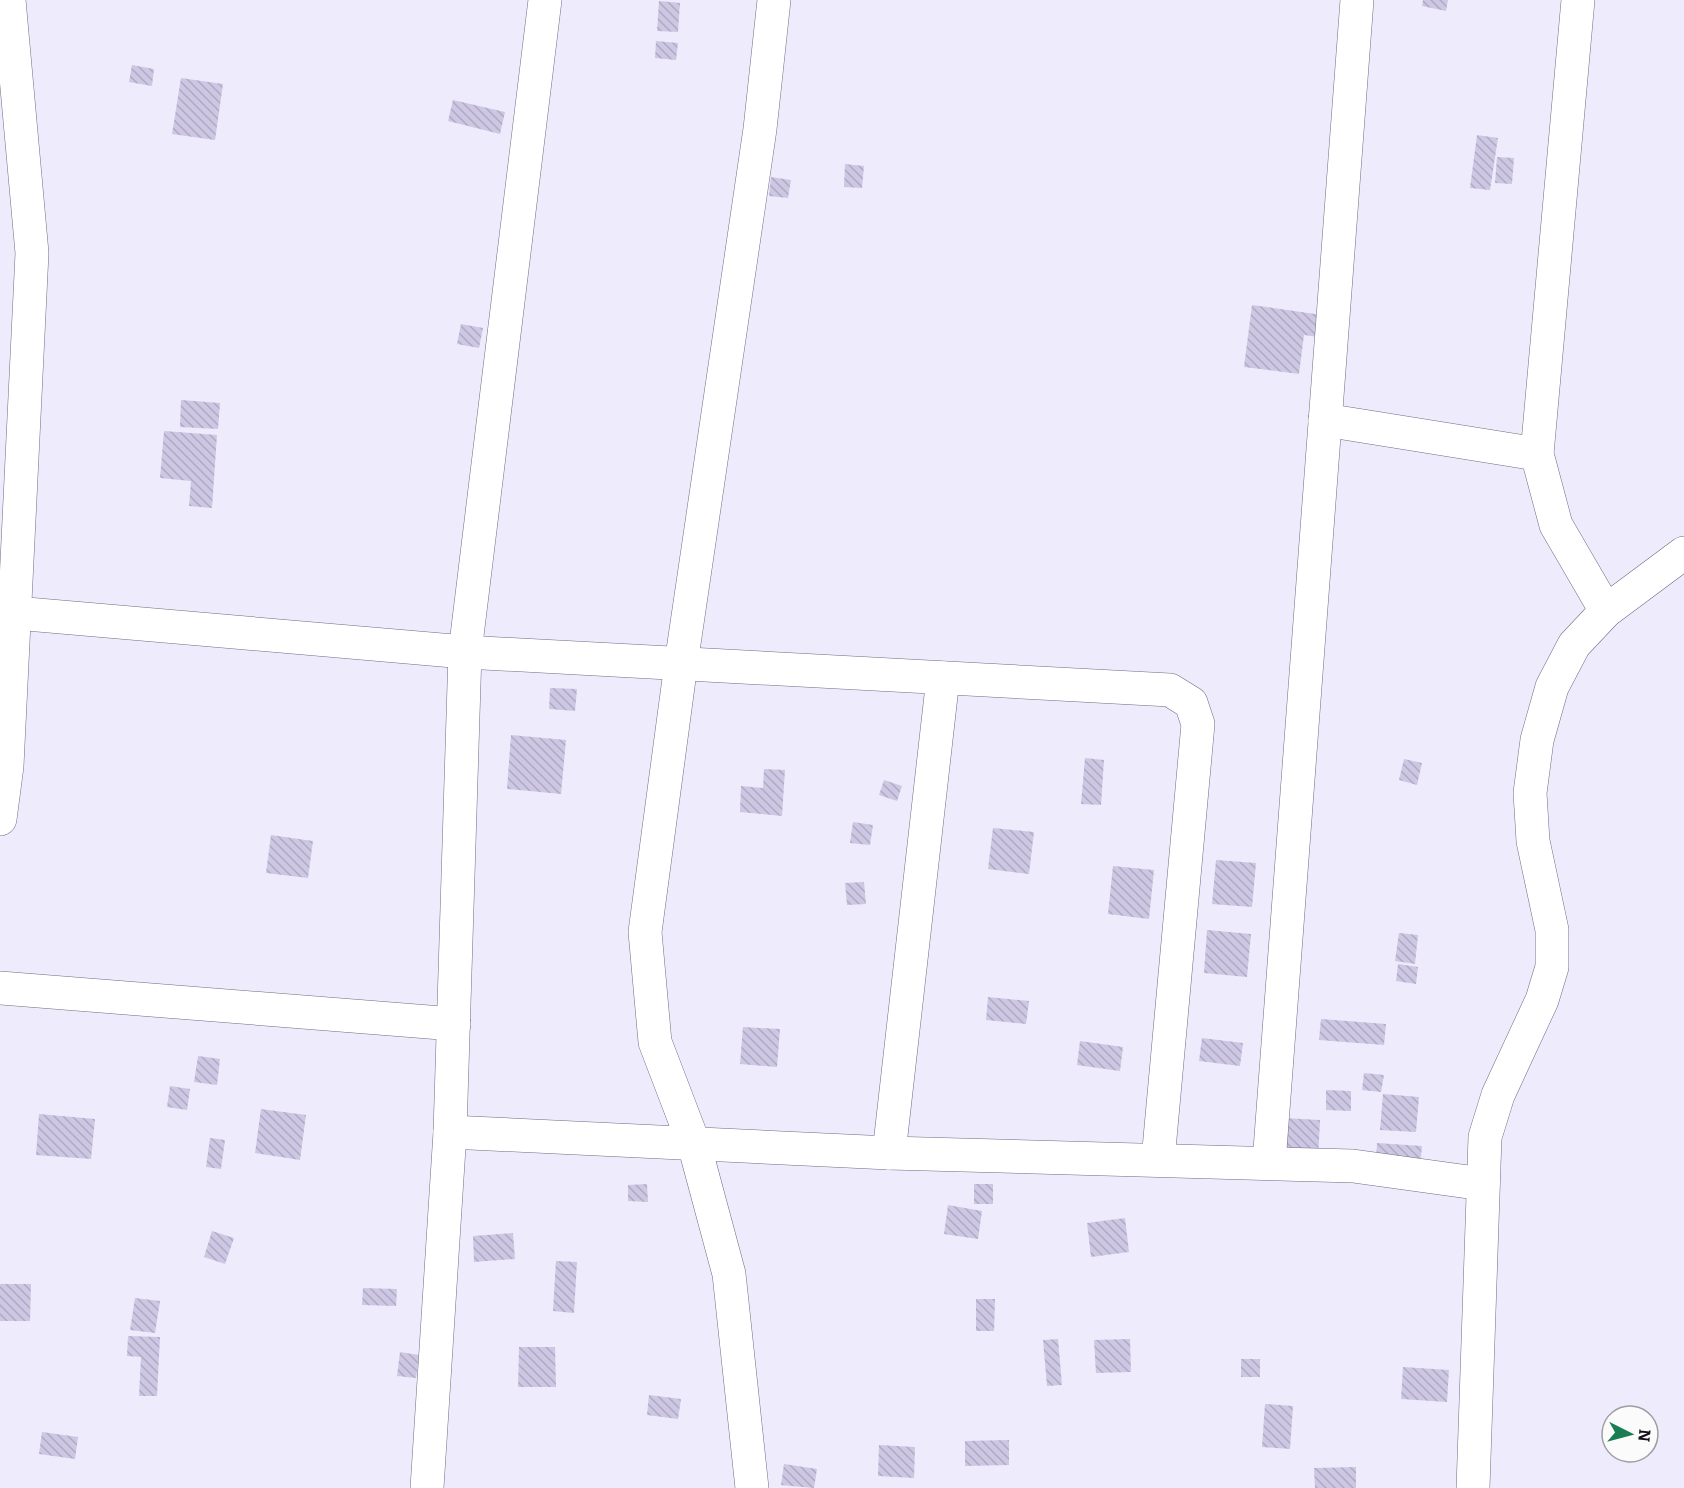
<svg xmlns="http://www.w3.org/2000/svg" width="1684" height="1488" font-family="Bitter,serif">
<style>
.building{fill:url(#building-back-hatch)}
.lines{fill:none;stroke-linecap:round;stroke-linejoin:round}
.minor-casing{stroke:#716b84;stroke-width:34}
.minor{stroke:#fff;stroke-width:33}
</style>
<defs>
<pattern id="building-back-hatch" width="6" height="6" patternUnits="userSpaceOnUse" patternTransform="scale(1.5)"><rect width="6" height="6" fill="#cdc7e3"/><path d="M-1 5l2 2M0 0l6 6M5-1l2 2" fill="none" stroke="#afaac2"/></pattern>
</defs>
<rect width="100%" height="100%" fill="#eeebfc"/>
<!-- building -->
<g class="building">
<polygon points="1423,0 1448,0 1446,11 1422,6"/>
<polygon points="659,1 680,3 678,32 657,31"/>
<polygon points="656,41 678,43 676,60 655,58"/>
<polygon points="132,65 154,69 152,86 129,82"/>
<polygon points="181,78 223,84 215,140 172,134"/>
<polygon points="453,100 505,112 500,134 448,121"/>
<polygon points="1477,135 1498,138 1490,190 1470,188"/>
<polygon points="1497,157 1514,158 1512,184 1495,183"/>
<polygon points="845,164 864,166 862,188 844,187"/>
<polygon points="771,177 791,180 788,198 769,196"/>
<polygon points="1252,305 1322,315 1319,337 1304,335 1299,374 1244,367"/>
<polygon points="461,324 483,328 479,348 457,344"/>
<polygon points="181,400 220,403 218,429 180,427"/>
<polygon points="164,431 217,435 212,508 189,506 191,481 160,478"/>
<polygon points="550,688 577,689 575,711 549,709"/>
<polygon points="511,735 566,740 561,794 507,789"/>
<polygon points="1085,758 1104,760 1101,805 1081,804"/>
<polygon points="1404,759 1422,763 1417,785 1399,780"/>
<polygon points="764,769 785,770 782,816 740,812 741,786 763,788"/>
<polygon points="884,780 902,786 897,801 879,795"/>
<polygon points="853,822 873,825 870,845 850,843"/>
<polygon points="993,828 1034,832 1029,874 988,869"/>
<polygon points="271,835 313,841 308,878 266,873"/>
<polygon points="1216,860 1256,863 1252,907 1212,904"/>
<polygon points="1113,866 1154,870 1149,919 1108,914"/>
<polygon points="864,882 866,904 847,905 845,883"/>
<polygon points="1207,930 1251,934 1247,977 1204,973"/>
<polygon points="1399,933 1418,935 1415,964 1395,961"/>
<polygon points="1398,964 1418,967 1416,984 1396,981"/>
<polygon points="988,997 1029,1001 1026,1024 986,1020"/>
<polygon points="1321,1019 1386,1024 1384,1045 1319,1040"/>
<polygon points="743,1027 780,1029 777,1067 740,1064"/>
<polygon points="1202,1038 1243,1043 1240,1066 1199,1061"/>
<polygon points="1080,1041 1123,1047 1120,1071 1077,1065"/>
<polygon points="198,1056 220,1059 217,1085 194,1082"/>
<polygon points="1364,1073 1384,1075 1381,1092 1362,1090"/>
<polygon points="170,1086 190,1089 187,1110 167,1107"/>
<polygon points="1326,1090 1351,1091 1351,1111 1326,1110"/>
<polygon points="1383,1094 1419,1097 1416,1132 1380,1130"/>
<polygon points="261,1109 306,1115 300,1160 255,1153"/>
<polygon points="39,1114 95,1119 91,1159 36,1155"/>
<polygon points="1284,1118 1320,1120 1318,1161 1281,1159"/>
<polygon points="210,1138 225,1140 221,1169 206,1167"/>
<polygon points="1377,1143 1422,1146 1420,1166 1376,1162"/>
<polygon points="647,1184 648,1202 628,1201 628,1185"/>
<rect x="974" y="1184" width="19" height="20"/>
<polygon points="948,1205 982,1211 978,1239 944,1234"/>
<polygon points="1125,1218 1129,1252 1091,1257 1087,1223"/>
<polygon points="212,1231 234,1238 225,1264 204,1257"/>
<polygon points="513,1233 515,1259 474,1262 473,1236"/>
<polygon points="556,1261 577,1262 574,1313 553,1311"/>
<polygon points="0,1284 31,1284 30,1321 0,1321"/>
<polygon points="363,1288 397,1289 396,1306 362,1305"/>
<polygon points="135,1298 160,1301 155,1333 130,1330"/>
<polygon points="976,1299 995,1299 994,1331 976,1331"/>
<polygon points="128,1336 160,1337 157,1396 139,1396 141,1357 127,1356"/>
<polygon points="1058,1339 1062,1385 1047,1386 1043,1340"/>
<polygon points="1130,1339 1131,1372 1096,1373 1094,1340"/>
<polygon points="519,1347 555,1347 556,1387 518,1387"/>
<polygon points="400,1352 419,1355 416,1378 397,1376"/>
<rect x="1241" y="1359" width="19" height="18"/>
<polygon points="1403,1367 1449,1370 1447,1402 1401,1399"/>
<polygon points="649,1395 681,1399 678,1419 647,1415"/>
<polygon points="1265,1404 1293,1406 1290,1449 1262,1447"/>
<polygon points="42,1432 78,1437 75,1459 39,1454"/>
<polygon points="1009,1440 1009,1465 965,1466 965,1441"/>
<polygon points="879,1445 915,1447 914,1478 878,1476"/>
<polygon points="784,1464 817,1469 814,1488 781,1485"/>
<polygon points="1356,1467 1356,1488 1315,1488 1314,1468"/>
</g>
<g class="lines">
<!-- minor casing -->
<g class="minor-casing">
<g id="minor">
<polyline points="1578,0 1537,454 1556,525 1606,611"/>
<polyline points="1325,420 1537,454"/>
<polyline points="15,613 465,652 1170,690 1191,703 1198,724 1158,1160"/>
<polyline points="0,819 7,766 32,253 9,0"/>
<polyline points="0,988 454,1024"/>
<polyline points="450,1132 889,1153 1353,1166 1483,1184"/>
<polyline points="889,1153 943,678"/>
<polyline points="1269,1163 1357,0"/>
<polyline points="427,1488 450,1132 465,652 545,0"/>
<polyline points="752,1488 729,1274 694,1144 655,1042 645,932 681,664 760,129 774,0"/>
<polyline points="1473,1488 1485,1137 1498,1095 1542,1000 1552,967 1552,930 1533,841 1530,793 1537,740 1552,687 1574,645 1606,611 1684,553"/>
</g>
</g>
<!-- minor -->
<use href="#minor" class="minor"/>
</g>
<!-- north arrow -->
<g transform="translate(1630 1434) rotate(96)"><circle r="28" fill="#fbfbfb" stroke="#9e9da1" stroke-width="1.5"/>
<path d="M0-4.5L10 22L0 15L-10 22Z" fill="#1b7d54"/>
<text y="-9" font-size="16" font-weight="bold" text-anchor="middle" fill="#13101a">N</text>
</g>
</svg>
